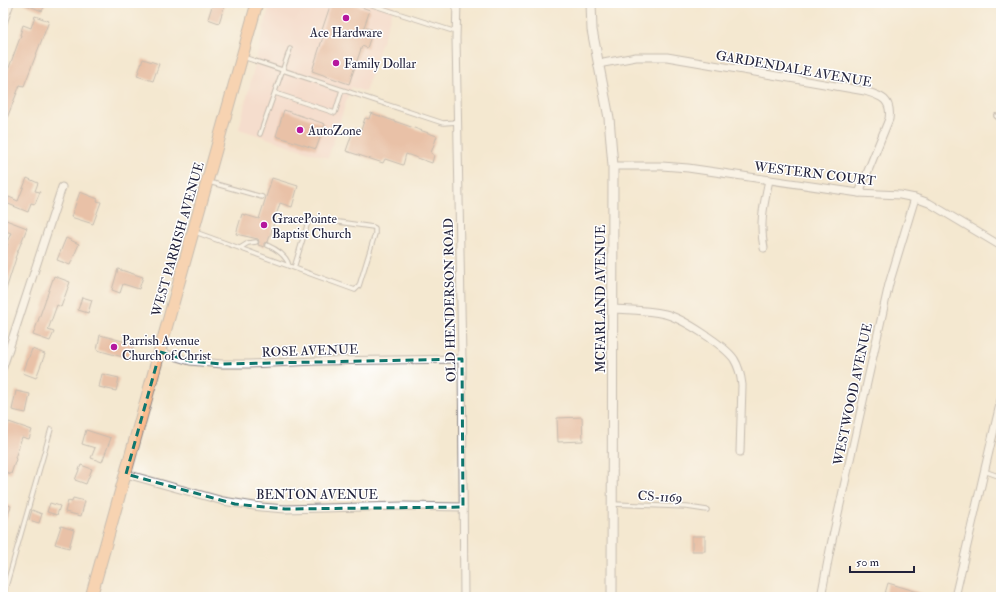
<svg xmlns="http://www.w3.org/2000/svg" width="1004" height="600" font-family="'IM FELL Double Pica',serif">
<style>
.built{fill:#f7d0c9}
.building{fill:#db9376}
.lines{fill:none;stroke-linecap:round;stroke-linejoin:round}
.service-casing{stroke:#8b8586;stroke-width:5.5}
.minor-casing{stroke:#8b8586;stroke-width:9}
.tertiary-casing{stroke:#8b8586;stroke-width:11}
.primary-casing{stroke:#8b8586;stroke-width:13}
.service{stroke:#fff;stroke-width:3.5}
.minor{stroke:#fff;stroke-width:7}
.tertiary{stroke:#fff;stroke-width:9}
.primary{stroke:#fbbb8d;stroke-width:11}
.marked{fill:none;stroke:#0f766e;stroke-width:3;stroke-dasharray:8 5;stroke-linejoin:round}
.poi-dot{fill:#b5179e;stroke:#fff;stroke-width:1.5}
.labels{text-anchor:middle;stroke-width:3;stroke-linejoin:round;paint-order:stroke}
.poi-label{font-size:13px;fill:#22223b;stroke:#fff;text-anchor:start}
.street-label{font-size:13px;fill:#22223b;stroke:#fff}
</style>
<rect width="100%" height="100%" fill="#fff"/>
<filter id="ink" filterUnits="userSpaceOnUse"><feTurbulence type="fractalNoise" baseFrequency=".025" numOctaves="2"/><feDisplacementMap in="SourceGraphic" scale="8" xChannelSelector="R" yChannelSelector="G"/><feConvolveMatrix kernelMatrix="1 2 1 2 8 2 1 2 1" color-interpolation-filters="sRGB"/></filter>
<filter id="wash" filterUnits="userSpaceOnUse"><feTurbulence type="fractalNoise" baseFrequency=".012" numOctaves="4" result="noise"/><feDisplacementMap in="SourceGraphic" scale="16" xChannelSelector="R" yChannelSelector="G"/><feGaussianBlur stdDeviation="0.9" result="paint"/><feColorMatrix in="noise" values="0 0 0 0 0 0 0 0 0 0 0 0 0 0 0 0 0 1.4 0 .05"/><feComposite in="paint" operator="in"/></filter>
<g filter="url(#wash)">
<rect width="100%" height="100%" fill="#f4e8d0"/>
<!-- built -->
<polygon class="built" points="270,3 386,3 394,6 365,92 351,87 328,158 239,129"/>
<g id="blocks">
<!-- building -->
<g class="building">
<polygon points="22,3 46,3 42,11"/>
<polygon points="213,3 225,4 219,23 208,19"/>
<polygon points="331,3 349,3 370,10 364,27 373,30 367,48 362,46 349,84 312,71 324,34 321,33"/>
<polygon points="35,16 49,21 24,86 20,85 3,128 3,84 21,35 20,35 23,25 31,28"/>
<polygon points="143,59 159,64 153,81 137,76"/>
<polygon points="284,110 325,124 316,149 276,136"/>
<polygon points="371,113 437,136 431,153 434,155 432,163 406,154 403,165 385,159 383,163 346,151 354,128 361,130 365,118 369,119"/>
<polygon points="27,178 38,183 35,191 40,192 35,204 31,203 28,212 6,203 9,197 18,201"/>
<polygon points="272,178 298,186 292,207 280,203 268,242 264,243 264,247 258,245 259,242 258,239 236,234 242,214 259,219"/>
<polygon points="80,192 98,199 97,201 101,202 93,224 71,217"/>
<polygon points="6,220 27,228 15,258 16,258 4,296 3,295 3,258 8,244 6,244 11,233 3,230"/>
<polygon points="66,238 79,244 70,265 57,260"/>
<polygon points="118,269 143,277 139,289 123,284 120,293 112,290"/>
<polygon points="54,276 70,282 61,307 57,305 48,330 54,332 50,341 33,335"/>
<polygon points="82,297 92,300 88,313 78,310"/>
<polygon points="100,335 134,344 130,359 97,350"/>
<polygon points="32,349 45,354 36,378 23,373"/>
<polygon points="102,374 119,378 116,391 99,387"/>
<polygon points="16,391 30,394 26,413 12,410"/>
<polygon points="582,417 583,441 558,442 557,418"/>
<polygon points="9,422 32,430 29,439 22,437 15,458 16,459 11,474 3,471 3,439"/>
<polygon points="86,430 111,438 102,462 91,458 95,448 82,444"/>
<polygon points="81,465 92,469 86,484 75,480"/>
<polygon points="73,498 85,501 81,516 65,512 68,501 72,502"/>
<polygon points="3,503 11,506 4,527 3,527"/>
<polygon points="50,503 60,506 57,515 47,512"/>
<polygon points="32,510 42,514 39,523 29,520"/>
<polygon points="61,526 74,530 69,548 55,544"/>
<rect x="692" y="536" width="13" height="15"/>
<polygon points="888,583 928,595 928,597 884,597"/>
</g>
</g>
</g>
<g filter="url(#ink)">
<use href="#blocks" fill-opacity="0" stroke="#8b8586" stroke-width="1"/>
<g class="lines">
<!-- service casing -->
<g class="service-casing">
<g id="service">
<polyline points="366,3 456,32"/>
<polyline points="243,57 443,123 458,122"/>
<polyline points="275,93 335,113 342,90"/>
<polyline points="996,116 1001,120"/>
<polyline points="260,134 290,49"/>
<polyline points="209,182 262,197"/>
<polyline points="195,232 355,290 359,286 375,234 375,228 373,227 311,218 309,219 294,268"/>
<path d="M267,245C276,249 287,256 289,266"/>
<polyline points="240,248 248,243 256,242"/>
<polyline points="984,471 1001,477"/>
<polyline points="613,504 687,507 707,510"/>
<polyline points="3,597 51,429"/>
</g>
</g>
<!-- minor casing -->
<g class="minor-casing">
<g id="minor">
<polyline points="457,3 456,38 462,359 464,597"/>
<polyline points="3,23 10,3"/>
<path d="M598,64L636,57H667L865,91C881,96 892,99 889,119L859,193"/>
<polyline points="613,166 662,166 688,168 859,193 900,195 915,198 929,203 1001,246"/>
<path d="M764,248C759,223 764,204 769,180"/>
<path d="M613,309C630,310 648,310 665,314C682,318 724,345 734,359C739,367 741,376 742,385L740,452"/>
<polyline points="160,352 190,361 222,364 249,364 317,361 462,359"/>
<polyline points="3,367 62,187"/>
<polyline points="126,474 223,501 261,507 285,509 403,506 463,507"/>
<polyline points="821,597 831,545 889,284 915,198"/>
<polyline points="955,597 1001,400"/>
</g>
</g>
<!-- tertiary casing -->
<g class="tertiary-casing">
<polyline id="tertiary" points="591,3 592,30 609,118 613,166 612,597"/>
</g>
<!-- primary casing -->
<g class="primary-casing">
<polyline id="primary" points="91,597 257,3"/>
</g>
<!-- service -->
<use href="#service" class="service"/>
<!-- minor -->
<use href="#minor" class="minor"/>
<!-- tertiary -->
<use href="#tertiary" class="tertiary"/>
<!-- primary -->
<use href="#primary" class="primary"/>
</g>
</g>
<!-- marked area -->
<path d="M0 0H1004V600H0ZM160,352L190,361L222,364L462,359L463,507L285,509L235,504L126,474Z" fill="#f4e8d0" fill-opacity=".55" fill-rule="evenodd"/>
<path class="marked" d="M160,352L190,361L222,364L462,359L463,507L285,509L235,504L126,474Z"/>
<!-- markers -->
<g class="poi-dot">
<circle cx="346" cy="18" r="4"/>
<circle cx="336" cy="63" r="4"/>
<circle cx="300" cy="130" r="4"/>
<circle cx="264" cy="225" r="4"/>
<circle cx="114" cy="347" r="4"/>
</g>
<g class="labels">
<!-- poi labels -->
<g class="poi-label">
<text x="346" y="37" text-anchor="middle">Ace Hardware</text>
<text x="344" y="68">Family Dollar</text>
<text x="308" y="135">AutoZone</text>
<text x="272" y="223">GracePointe<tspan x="272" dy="15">Baptist Church</tspan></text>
<text x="122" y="345">Parrish Avenue<tspan x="122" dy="15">Church of Christ</tspan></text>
</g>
<!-- street labels -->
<g class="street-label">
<text transform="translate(794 68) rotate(10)" y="5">GARDENDALE AVENUE</text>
<text transform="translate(815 173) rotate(7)" y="5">WESTERN COURT</text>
<text transform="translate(177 239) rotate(-74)" y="5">WEST PARRISH AVENUE</text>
<text transform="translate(600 299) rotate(-90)" y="5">MCFARLAND AVENUE</text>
<text transform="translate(449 300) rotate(-91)" y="5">OLD HENDERSON ROAD</text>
<text transform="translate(310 350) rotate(-2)" y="5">ROSE AVENUE</text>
<text transform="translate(852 394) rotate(-78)" y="5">WESTWOOD AVENUE</text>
<text x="317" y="499">BENTON AVENUE</text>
<text transform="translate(660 496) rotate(3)" y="5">CS-1169</text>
</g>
</g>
<!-- margin -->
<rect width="1004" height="600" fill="none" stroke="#fff" stroke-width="16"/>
<!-- scale -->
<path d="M850 566v6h64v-6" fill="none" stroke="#22223b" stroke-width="2"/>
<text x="856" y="566" font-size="12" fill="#22223b" stroke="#ffffff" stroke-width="3" paint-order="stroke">50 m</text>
</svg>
